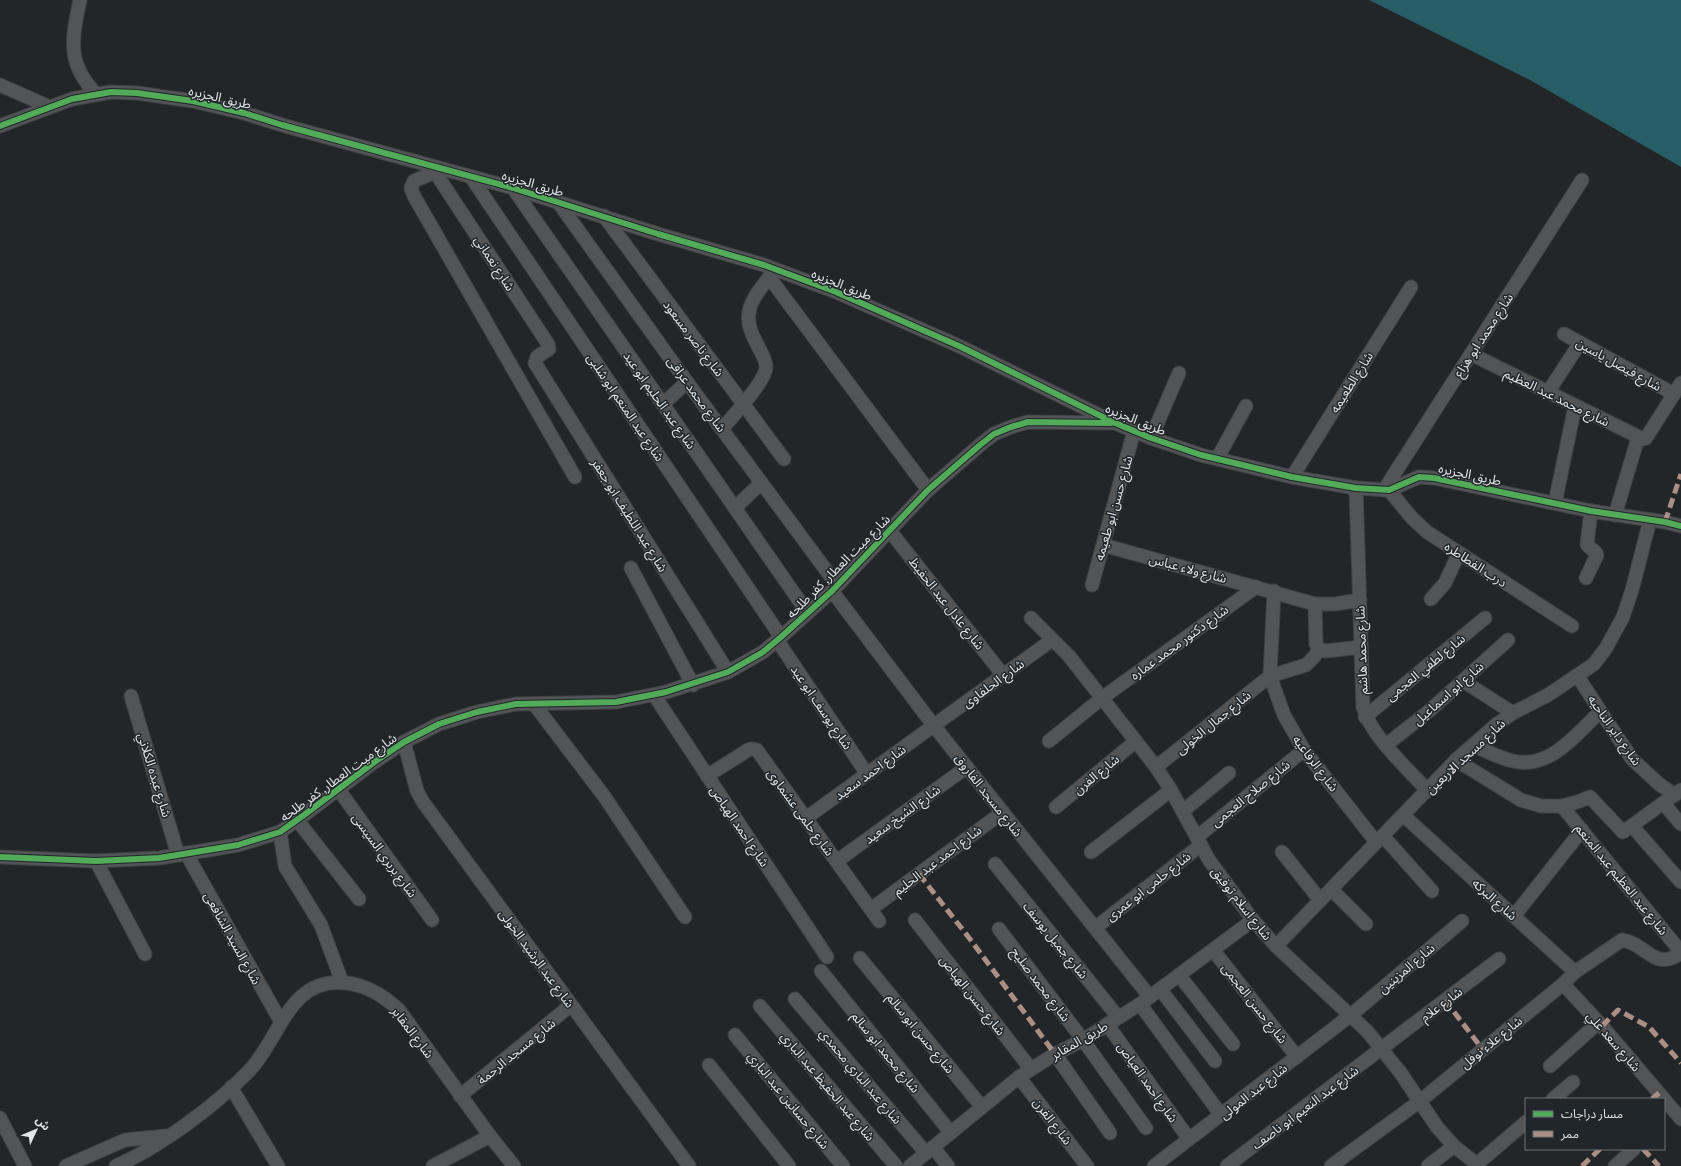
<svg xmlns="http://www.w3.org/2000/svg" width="1681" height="1166" font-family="'Source Sans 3','Noto Sans Arabic',sans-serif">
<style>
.water{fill:#275e66}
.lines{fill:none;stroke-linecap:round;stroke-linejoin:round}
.minor-casing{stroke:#404244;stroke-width:15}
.minor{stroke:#525456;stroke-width:13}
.quiet{stroke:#ac8f84;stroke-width:5;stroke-dasharray:10 5;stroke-linecap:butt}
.cycleway-casing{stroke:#21262a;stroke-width:8}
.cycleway{stroke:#51ab58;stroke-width:6}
.labels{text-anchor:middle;stroke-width:3;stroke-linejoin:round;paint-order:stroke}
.street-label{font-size:13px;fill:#e2e5e7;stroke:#21262a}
</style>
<rect width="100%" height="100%" fill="#232628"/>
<!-- water -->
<polygon class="water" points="1369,0 1681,0 1681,167 1530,80"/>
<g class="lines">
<!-- minor casing -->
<g class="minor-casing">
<g id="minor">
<path d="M80,0C72,40 66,62 96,94"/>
<polyline points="0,85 50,107"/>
<polyline points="0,126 72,99 111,92 137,93 193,101 244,113 282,125 513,188 658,234 764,265 836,292 959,346 1115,423 1151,438 1201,455 1292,477 1356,488 1389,490 1419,477 1434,478 1591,511 1665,522 1681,526"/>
<polyline points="431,166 548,344 549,349 537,357 535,363 728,672"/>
<polyline points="435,172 414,181 411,188 414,196 575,477"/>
<polyline points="471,177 781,637"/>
<polyline points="513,188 807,612"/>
<polyline points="558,202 687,382 837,585"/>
<polyline points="604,216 784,459"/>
<polyline points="769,277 928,490"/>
<polyline points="1564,334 1674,394"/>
<polyline points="1471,354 1643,439 1646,438 1681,383"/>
<polyline points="1548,392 1580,343"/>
<polyline points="663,404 687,382"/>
<path d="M722,429C732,417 766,381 766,367C766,359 760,351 757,344C738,312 754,297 774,271"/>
<polyline points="1151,438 1179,373"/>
<polyline points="1217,459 1246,406"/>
<polyline points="1292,477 1411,287"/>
<path d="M1356,488L1363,707C1370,735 1407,768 1427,790"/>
<polyline points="1384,490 1582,180"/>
<polyline points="1389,490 1412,518 1427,532 1572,626"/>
<polyline points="1555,503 1575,406"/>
<polyline points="735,508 761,483"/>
<polyline points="1615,515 1638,438"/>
<polyline points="890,531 1003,675"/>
<polyline points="1103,545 1315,604 1335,604 1360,600"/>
<polyline points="631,568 693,685"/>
<path d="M1586,578L1597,555C1596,550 1589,549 1587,544L1591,511"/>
<polyline points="1092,585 1134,431"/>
<polyline points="832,591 934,726 1150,997"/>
<polyline points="1274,591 1270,676 1284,715 1304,750 1376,842"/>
<polyline points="1431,599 1445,583 1459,553"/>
<polyline points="1315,604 1316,644 1319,649 1326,651 1361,647"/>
<polyline points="1031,618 1069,656 1156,767 1171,790 1209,860 1253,920 1276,946 1367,1031 1400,1072 1437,1127 1454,1146 1479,1166"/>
<polyline points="777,640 867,774"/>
<polyline points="1578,677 1632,759 1659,784 1675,795"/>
<polyline points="1463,681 1513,713"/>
<polyline points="654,695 827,957"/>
<polyline points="131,696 178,855"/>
<polyline points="534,704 604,796 685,917"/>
<polyline points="1365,717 1485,618"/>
<polyline points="1049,741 1102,698 1256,587"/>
<polyline points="404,742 417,791 423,802 689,1166"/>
<polyline points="1386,745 1428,712 1508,640"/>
<path d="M1473,745C1486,751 1499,758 1513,761C1550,770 1576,734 1600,712"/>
<polyline points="1456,760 1521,800 1541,806 1562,806 1577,802 1590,797 1623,832 1681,790"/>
<polyline points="1156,767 1270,676 1306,665 1314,657 1319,649"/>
<polyline points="707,776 748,750 751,749 757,750 879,921"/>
<polyline points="339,790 432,920"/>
<polyline points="1663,803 1681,824"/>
<polyline points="1562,806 1681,952"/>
<polyline points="1056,807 1136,741"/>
<polyline points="1183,811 1229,773"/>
<polyline points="806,818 1052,640"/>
<polyline points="297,820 359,899"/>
<polyline points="1632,826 1681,882"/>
<polyline points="280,832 285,866 321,925 342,982"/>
<polyline points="1383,836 1432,891"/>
<polyline points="1197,837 1304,750"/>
<polyline points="1091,852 1171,790"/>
<polyline points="1282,852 1320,900"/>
<polyline points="186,853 281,1022"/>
<polyline points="0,857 96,861 159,858 238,845 280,832 304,815 373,763 404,742 439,724 477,712 516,704 616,702 666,692 728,672 763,652 781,637 832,591 928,490 980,445 994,434 1011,427 1028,422 1111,423"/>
<polyline points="96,861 145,954"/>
<polyline points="837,861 967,767"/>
<polyline points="995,864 1118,1017"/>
<polyline points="1331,889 1366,924"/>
<polyline points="871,909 1003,812"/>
<polyline points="1514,916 1582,830"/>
<polyline points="915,920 1031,1069"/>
<polyline points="1095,928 1201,845"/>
<polyline points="999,929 1083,1040 1146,1128"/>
<polyline points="1276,946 1456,760 1497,724 1513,713 1548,695 1594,664 1606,648 1623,617 1632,590 1650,520"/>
<polyline points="1213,950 1297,1057"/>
<polyline points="860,958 982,1107"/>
<polyline points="821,971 951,1133"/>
<path d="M1575,972L1622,940C1648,944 1653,972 1681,953"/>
<polyline points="1179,975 1233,1044"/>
<polyline points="1563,984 1602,1026 1664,1099"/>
<polyline points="1160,989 1215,1061"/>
<polyline points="795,999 926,1153"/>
<polyline points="1140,1004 1221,1115"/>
<polyline points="760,1006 896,1166"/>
<polyline points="1107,1024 1189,1139"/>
<polyline points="735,1035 843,1166"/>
<polyline points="1055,1054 1110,1133"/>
<polyline points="709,1065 789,1166"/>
<polyline points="1550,1066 1598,1023"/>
<polyline points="1019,1077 1087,1166"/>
<polyline points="231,1087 278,1166"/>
<polyline points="460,1096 571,1005"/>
<polyline points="1553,1099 1573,1082"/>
<polyline points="1664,1099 1681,1119"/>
<polyline points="0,1118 25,1166"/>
<polyline points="933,1147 948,1166"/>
<polyline points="1477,1164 1526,1122"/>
<polyline points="66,1166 125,1140 166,1136"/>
<path d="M116,1166C160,1147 216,1105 249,1071C280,1039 289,976 346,983C367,985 384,996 399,1010L490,1136L514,1166"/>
<polyline points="433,1166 490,1136"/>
<polyline points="910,1166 1019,1077 1055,1054 1083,1040 1140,1004 1253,920"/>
<polyline points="1154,1166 1351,1015 1462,921"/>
<polyline points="1227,1166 1499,959"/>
<polyline points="1331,1166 1420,1101 1563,984 1575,972 1403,815"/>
<polyline points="1428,1166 1454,1146"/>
<polyline points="1615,1166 1634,1149"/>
</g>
</g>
<!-- minor -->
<use href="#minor" class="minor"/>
<!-- quiet -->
<g class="quiet">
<polyline points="1665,522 1681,474"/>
<polyline points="919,874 970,939 1055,1054"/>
<polyline points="1445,1000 1483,1050"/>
<polyline points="1602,1026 1618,1010 1649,1027 1681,1063"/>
<polyline points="1652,1099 1659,1093"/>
<polyline points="1643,1149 1659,1166"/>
<polyline points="1582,1166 1600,1149"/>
</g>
<!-- cycleway casing -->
<g class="cycleway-casing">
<g id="cycleway">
<polyline points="0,126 72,99 111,92 137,93 193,101 244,113 282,125 513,188 658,234 764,265 836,292 959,346 1115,423 1151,438 1201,455 1292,477 1356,488 1389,490 1419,477 1434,478 1591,511 1665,522 1681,526"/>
<polyline points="0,857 96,861 159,858 238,845 280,832 304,815 373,763 404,742 439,724 477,712 516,704 616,702 666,692 728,672 763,652 781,637 832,591 928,490 980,445 994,434 1011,427 1028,422 1111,423"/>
</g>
</g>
<!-- cycleway -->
<use href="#cycleway" class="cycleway"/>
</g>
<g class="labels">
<!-- street labels -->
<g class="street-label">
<text transform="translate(220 97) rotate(13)" y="5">طريق الجزيره</text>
<text transform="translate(533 183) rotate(16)" y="5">طريق الجزيره</text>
<text transform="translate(495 263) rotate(57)" y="5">شارع نعماني</text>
<text transform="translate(842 284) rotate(22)" y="5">طريق الجزيره</text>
<text transform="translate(1483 335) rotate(-57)" y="5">شارع محمد ابو هزاع</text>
<text transform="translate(694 338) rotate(53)" y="5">شارع ناصر مسعود</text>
<text transform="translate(1619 364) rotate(29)" y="5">شارع فيصل ياسين</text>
<text transform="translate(1351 382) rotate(-58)" y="5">شارع الطعيمه</text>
<text transform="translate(697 394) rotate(54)" y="5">شارع محمد عراقى</text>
<text transform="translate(1557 397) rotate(26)" y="5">شارع محمد عبد العظيم</text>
<text transform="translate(660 400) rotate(55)" y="5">شارع عبد الحليم ابو عيد</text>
<text transform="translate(626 407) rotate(56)" y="5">شارع عبد المنعم ابو شلبى</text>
<text transform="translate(1136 419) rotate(22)" y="5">طريق الجزيره</text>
<text transform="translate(1470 474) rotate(12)" y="5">طريق الجزيره</text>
<text transform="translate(1113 508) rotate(-74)" y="5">شارع حسن ابو طعيمه</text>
<text transform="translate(630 515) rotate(58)" y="5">شارع عبد اللطيف ابو جعفر</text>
<text transform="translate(1476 564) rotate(33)" y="5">درب الفطاطره</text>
<text transform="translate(838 566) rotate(-45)" y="5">شارع ميت العطار, كفر طلحه</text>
<text transform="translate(1188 568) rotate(15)" y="5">شارع ولاء عباس</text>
<text transform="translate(947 603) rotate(52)" y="5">شارع عادل عبد الحفيظ</text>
<text transform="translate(1179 642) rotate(-36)" y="5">شارع دكتور محمد عماره</text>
<text transform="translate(1361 650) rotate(-92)" y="5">شارع محمد هاشم</text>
<text transform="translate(1425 667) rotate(-39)" y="5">شارع لطفي العجمى</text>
<text transform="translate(993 683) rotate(-36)" y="5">شارع الحلفاوى</text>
<text transform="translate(1448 693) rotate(-41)" y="5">شارع ابو اسماعيل</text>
<text transform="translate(822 707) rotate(56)" y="5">شارع يوسف ابو عيد</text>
<text transform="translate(1213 722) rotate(-39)" y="5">شارع جمال الخولى</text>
<text transform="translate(1615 730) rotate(55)" y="5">شارع داير الناحيه</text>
<text transform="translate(1465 756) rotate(-43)" y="5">شارع مسجد الاربعين</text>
<text transform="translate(1316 763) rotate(53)" y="5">شارع الرفاعيه</text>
<text transform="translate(870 772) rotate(-36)" y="5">شارع احمد سعيد</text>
<text transform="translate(1096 774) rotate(-39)" y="5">شارع الفرن</text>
<text transform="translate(155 775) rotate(73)" y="5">شارع عبده الكلاني</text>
<text transform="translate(338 777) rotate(-36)" y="5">شارع ميت العطار, كفر طلحه</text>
<text transform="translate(1250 793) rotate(-39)" y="5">شارع صلاح العجمى</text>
<text transform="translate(989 795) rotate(52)" y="5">شارع مسجد الفاروق</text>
<text transform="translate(801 812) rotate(54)" y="5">شارع حلمى عشماوى</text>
<text transform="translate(902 814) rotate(-36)" y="5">شارع الشيخ سعيد</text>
<text transform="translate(740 826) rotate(56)" y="5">شارع احمد الهياص</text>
<text transform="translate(385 855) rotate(54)" y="5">شارع بربري السيسى</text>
<text transform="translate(937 860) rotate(-37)" y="5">شارع احمد عبد الحليم</text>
<text transform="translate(1622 879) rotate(51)" y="5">شارع عبد العظيم عبد المنعم</text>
<text transform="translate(1148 886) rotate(-38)" y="5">شارع حلمى ابو عمرى</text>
<text transform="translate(1495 899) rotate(42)" y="5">شارع البركه</text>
<text transform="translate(1242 903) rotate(52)" y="5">شارع اسلام توفيق</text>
<text transform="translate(233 938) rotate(61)" y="5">شارع السيد الشافعى</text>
<text transform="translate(1056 940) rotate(51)" y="5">شارع جميل يوسف</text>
<text transform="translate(537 958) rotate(54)" y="5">شارع عبد الرشيد الخولى</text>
<text transform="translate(1406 968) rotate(-40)" y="5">شارع المزينين</text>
<text transform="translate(1041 984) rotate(53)" y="5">شارع محمد صليح</text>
<text transform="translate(973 995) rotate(52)" y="5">شارع حسن الهياص</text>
<text transform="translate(1255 1003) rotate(52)" y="5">شارع حسن العجمى</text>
<text transform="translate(1441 1004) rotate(-37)" y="5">شارع علام</text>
<text transform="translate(413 1032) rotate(53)" y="5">شارع المقابر</text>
<text transform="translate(921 1033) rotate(51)" y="5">شارع حسن ابو سالم</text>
<text transform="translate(1079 1040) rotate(-30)" y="5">طريق المقابر</text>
<text transform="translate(1614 1041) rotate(49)" y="5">شارع سعد علي</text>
<text transform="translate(1491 1042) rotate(-39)" y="5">شارع علاء نوفل</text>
<text transform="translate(516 1051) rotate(-39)" y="5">شارع مسجد الرحمة</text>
<text transform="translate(886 1052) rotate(51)" y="5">شارع محمد ابو سالم</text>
<text transform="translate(861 1076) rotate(50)" y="5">شارع عبد الباري محمدي</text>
<text transform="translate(1148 1082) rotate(55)" y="5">شارع احمد العياص</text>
<text transform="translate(828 1086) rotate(50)" y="5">شارع عبد الحفيظ عبد الباري</text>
<text transform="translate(1253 1091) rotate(-38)" y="5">شارع عبد المولى</text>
<text transform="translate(789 1100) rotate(51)" y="5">شارع حسانين عبد الباري</text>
<text transform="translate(1305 1107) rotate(-37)" y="5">شارع عبد النعيم ابو ناصف</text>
<text transform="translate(1053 1121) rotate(53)" y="5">شارع الفرن</text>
</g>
</g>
<!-- legend -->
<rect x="1525" y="1098" width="140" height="52" fill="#21262a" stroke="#6e7276"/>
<rect x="1533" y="1111" width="20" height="6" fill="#51ab58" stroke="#6e7276"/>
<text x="1561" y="1118" font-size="12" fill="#e2e5e7">مسار دراجات</text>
<rect x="1533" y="1131" width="20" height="6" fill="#ac8f84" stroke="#6e7276"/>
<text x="1561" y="1138" font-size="12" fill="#e2e5e7">ممر</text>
<!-- north arrow -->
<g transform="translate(36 1130) rotate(46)" stroke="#21262a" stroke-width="3" paint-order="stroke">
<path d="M0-3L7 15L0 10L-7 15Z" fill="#e2e5e7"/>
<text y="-6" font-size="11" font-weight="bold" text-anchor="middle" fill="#e2e5e7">ش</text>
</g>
</svg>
